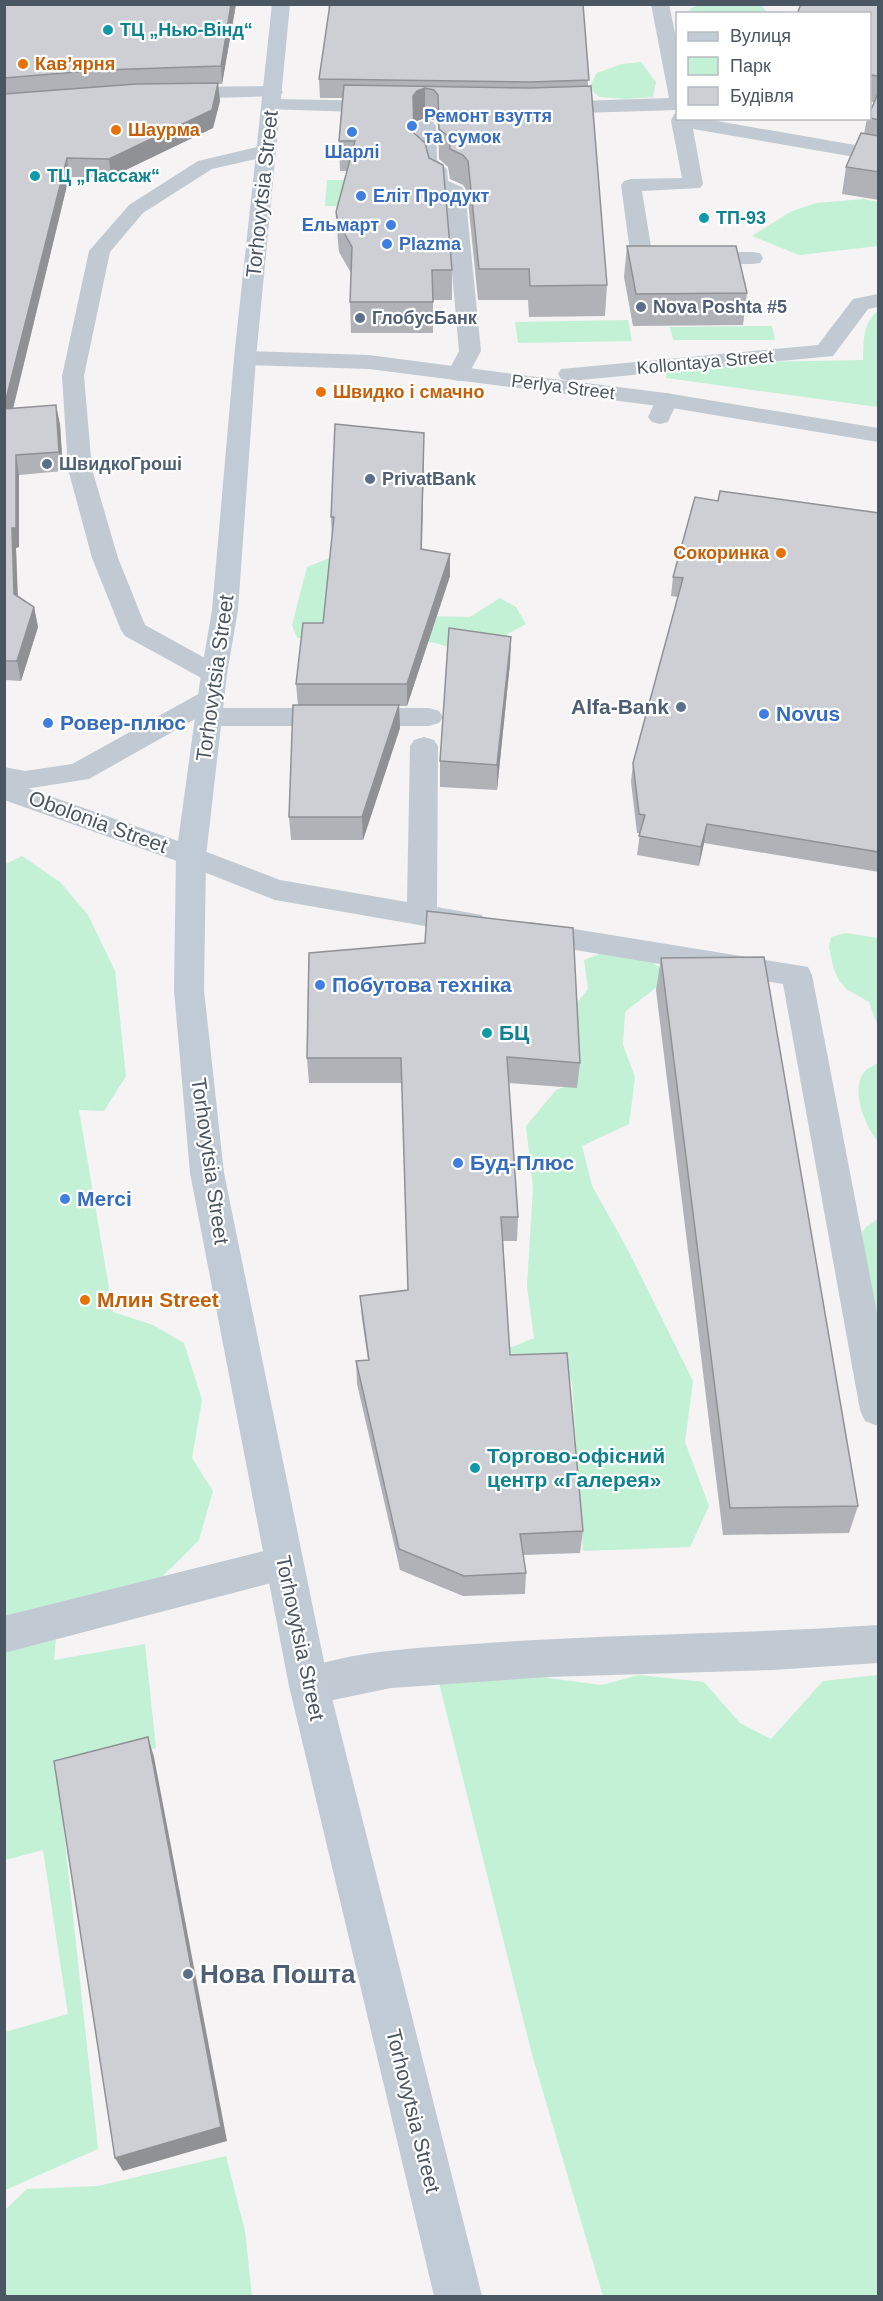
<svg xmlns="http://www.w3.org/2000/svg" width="883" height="2301" font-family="Helvetica,sans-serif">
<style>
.green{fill:#c3f1d5}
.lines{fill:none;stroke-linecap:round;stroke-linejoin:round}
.lane{fill:#c1cad2;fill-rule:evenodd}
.street{fill:#c1cad2;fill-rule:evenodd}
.secondary{fill:#c1cbd6;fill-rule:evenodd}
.wall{fill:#b0b2b7}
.shaded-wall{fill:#909195}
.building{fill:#cdcfd5;stroke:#909195;stroke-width:1.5}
.culture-dot{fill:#0f9aa8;stroke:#fff;stroke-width:2}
.food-dot{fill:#e8710a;stroke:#fff;stroke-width:2}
.shop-dot{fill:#3f7fe0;stroke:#fff;stroke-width:2}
.service-dot{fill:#5c6f8a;stroke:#fff;stroke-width:2}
.labels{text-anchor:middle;stroke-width:4.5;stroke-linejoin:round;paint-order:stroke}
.far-culture-label{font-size:18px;font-weight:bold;fill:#0d838f;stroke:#fff;text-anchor:start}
.far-food-label{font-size:18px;font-weight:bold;fill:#c56008;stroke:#fff;text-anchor:start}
.far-shop-label{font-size:18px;font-weight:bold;fill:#366cbe;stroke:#fff;text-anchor:start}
.far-service-label{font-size:18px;font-weight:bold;fill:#4e5e75;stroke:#fff;text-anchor:start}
.far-street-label{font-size:18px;fill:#4a5661;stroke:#fff}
.street-label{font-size:21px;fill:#4a5661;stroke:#fff}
.service-label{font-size:21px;font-weight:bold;fill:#4e5e75;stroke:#fff;text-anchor:end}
.shop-label{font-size:21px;font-weight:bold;fill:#366cbe;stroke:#fff;text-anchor:start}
.culture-label{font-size:21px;font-weight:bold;fill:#0d838f;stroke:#fff;text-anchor:start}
.food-label{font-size:21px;font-weight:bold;fill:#c56008;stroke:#fff;text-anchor:start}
.near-service-label{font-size:26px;font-weight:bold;fill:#4e5e75;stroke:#fff;text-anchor:start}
</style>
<rect width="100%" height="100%" fill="#f5f3f3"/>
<!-- green -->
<g class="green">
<polygon points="699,5 761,5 768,13 693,13 689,9"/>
<polygon points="641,62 656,82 653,97 626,99 599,97 589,87 597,73 622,64"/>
<polygon points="327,180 348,180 346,206 325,206"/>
<polygon points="864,199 878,202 878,246 799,255 752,236 790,212 816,203"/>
<path d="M878,311V407L666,378L669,364L863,360C864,342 862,323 878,311Z"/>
<polygon points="628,320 632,341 518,343 515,322"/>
<polygon points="772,326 775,340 673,340 670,327"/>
<polygon points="330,558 345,565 428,616 470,617 500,598 516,607 526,624 507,634 508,656 474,654 435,643 405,638 297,638 292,625 307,567"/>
<polygon points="22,856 60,882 88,915 115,971 126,1076 104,1111 79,1110 113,1312 153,1325 184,1343 202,1400 192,1458 213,1491 199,1540 155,1584 5,1625 4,865"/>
<polygon points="846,933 878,938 878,1027 869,1002 846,989 839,980 834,970 829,947 831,937"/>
<polygon points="618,947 643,954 675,981 658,986 625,1012 623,1045 635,1077 629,1124 582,1146 592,1186 628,1250 693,1381 685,1442 709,1506 690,1547 583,1551 572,1382 565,1371 463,1360 512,1347 534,1338 527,1286 533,1188 526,1126 556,1090 576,1083 560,1023 588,989 584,960"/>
<path d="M878,1063V1141C865,1128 849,1086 866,1070C869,1067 875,1065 878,1063Z"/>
<polygon points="878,1219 878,1354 856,1280 859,1237 866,1227"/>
<polygon points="5,1631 56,1639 54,1660 145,1644 156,1748 58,1776 98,2149 5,2190 5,2032 68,2014 43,1850 5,1860"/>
<polygon points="518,1645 548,1678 601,1685 639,1675 704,1682 740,1723 771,1739 823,1681 878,1675 878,2296 603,2296 533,2058 438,1679"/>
<polygon points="226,2156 245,2231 252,2296 5,2296 5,2210 27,2189 98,2186"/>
</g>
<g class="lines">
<!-- lane -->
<g class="lane">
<polygon points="651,4 669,4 678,47 678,110 547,114 540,112 537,108 540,104 547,102 669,98"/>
<polygon points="273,86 280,88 283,92 280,96 174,99 167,97 164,93 167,89 174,87"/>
<polygon points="272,99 388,101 395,103 398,107 395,111 388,113 265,109 262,105 265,101"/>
<polygon points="678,113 678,118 700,118 878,149 878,161 693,129 703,184 700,188 642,191 652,253 752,252 760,253 763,258 760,263 752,264 642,265 634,264 631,259 621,185 624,181 631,179 682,178 671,121 674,114"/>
<path d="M426,120L433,122L436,126L437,160L447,169L448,181L462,187L465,191L481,351L466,379L458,381L450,379L447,374L459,351L445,194C431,189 428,187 427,172L417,163L416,126L419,122Z"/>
<polygon points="266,145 273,147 276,151 273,155 212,169 143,213 110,252 84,376 92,469 118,558 145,625 223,668 227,674 223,680 214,683 205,680 125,636 121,630 92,558 68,469 62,376 89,251 129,205 198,161"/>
<polygon points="666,393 674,395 678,400 668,422 660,424 652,422 648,417 658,395"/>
<polygon points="212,689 222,692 226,698 222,704 215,708 429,708 439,711 443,717 439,723 429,726 210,726 200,723 197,718 89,779 25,789 4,786 4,767 25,771 72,764 202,692"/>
<polygon points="424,737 434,740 438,746 437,907 482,915 486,923 482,931 471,934 275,900 181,863 176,856 181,849 191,846 280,880 407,902 410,746 414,740"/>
<polygon points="531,922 808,967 812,975 878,1318 878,1426 865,1421 860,1410 783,984 520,941 516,933 520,925"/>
<polygon points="284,1546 298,1552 303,1564 298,1576 4,1653 4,1616"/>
<path d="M878,1625V1663L773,1670L548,1677L391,1688L309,1705L295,1700L289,1686L295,1672C355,1649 424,1648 487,1643C617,1634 748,1634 878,1625Z"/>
</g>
<!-- street -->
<g class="street">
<polygon points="878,294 878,307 868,309 833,356 570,381 666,393 878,428 878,442 666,407 369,369 245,365 237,363 234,358 237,353 245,351 369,355 568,381 561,379 558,374 561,369 818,345 853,299"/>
<polygon points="4,780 201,849 206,856 201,863 191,866 4,800"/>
</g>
<!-- secondary -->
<polygon class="secondary" points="272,4 290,4 256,358 238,610 227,674 206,856 204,990 224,1173 329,1686 482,2296 434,2296 289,1686 190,1173 174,990 176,856 201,674 212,610 234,358"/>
</g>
<!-- wall -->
<g class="wall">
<polygon points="4,4 236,4 222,84 218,84 220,101 213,128 111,177 69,177 13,409 60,424 63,471 19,475 19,547 16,548 18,596 34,607 38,627 21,681 4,680"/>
<polygon points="328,4 583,4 588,86 607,285 605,316 529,317 528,300 478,300 467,191 463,185 450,179 448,167 439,159 438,125 434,120 425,118 417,121 414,125 414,133 452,270 452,300 433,300 433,333 351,333 350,302 351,273 339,252 338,243 336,212 347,171 340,171 339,141 342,98 320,98 319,79 329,11"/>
<polygon points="879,4 879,200 842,194 846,167 864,134 867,118 870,118 870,112 874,102 870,102 870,14"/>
<polygon points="627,246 747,293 743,325 633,326 624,277"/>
<polygon points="424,454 422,549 450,576 407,706 399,706 400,728 363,840 291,840 289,817 298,705 296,684 323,623 332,539 331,517"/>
<polygon points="718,501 879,513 879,872 704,843 699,866 637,855 640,833 637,833 631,782 633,763 678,597 671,596 673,577"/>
<polygon points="511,637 510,663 497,790 440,787 440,761"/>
<polygon points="309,953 580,1063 577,1088 508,1083 518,1217 517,1241 503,1241 510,1355 583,1531 580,1553 523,1555 526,1573 525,1594 463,1596 400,1570 357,1384 356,1361 368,1360 362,1319 360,1296 408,1290 402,1083 309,1083 307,1058"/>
<polygon points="661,958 858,1506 849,1533 723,1535 656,990"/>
</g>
<!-- shaded-wall -->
<g class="shaded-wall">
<polygon points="231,4 236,4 222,84 221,66"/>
<polygon points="218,83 220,101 213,128 111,177 109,159"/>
<polygon points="425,88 425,118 417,121 414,126 413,96 417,91"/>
<polygon points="67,158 69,177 8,429 4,407"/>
<polygon points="56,405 60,424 63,471 59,452"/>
<polygon points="424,433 424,454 421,571 421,549"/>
<polygon points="16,455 19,475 19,547 16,548 18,613 14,594 12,528"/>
<polygon points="450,554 450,576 407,706 407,684"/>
<polygon points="34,607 38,627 21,681 17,661"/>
<polygon points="511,637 510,663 497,790 497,765"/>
<polygon points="399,705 400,728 363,840 362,817"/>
<polygon points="707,824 704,843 699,866 701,847"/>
<polygon points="148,1737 154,1757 227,2141 123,2171 115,2158"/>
</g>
<!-- building -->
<g class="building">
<polygon points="4,4 231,4 221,66 102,70 4,78"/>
<polygon points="330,4 583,4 589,80 530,82 319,79"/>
<polygon points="801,4 879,4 879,76 870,75 870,14 797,14"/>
<polygon points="218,83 212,110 109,159 67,158 4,407 4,94 136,84"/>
<polygon points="344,85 530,88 591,86 607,285 530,286 529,269 479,269 468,161 463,155 450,149 449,137 439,129 438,95 434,90 425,88 417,91 413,96 414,133 425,143 429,158 443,165 452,270 432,270 433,302 350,302 352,247 338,222 336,212 355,141 339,141"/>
<polygon points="879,91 879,120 870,118 870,112"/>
<polygon points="861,133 879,136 879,172 846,167"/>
<polygon points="627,246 736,246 747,293 636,294"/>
<polygon points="56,405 59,452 16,455 16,528 12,528 14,594 34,607 17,661 4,661 4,409"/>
<polygon points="335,424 424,433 421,549 450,554 407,684 296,684 303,623 323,623 334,517 331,517"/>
<polygon points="720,491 879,513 879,852 707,824 701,847 639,836 645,815 639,814 633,763 683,578 673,577 695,497 718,501"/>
<polygon points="449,628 511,637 497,765 440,761"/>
<polygon points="293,705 399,705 362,817 289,817"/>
<polygon points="427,911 573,928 580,1063 507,1057 518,1217 501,1217 510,1355 567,1353 583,1531 520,1534 526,1573 464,1576 399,1549 356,1361 369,1360 360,1296 408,1290 401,1058 307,1058 309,953 425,943"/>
<polygon points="764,957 858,1506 730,1508 661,958"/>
<polygon points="148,1737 221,2127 115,2158 54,1761"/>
</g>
<!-- markers -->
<g class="culture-dot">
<circle cx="108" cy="30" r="6"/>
<circle cx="35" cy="176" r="6"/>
<circle cx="704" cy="218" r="6"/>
<circle cx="487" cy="1033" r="6"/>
<circle cx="475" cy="1468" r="6"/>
</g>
<g class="food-dot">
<circle cx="23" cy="64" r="6"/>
<circle cx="116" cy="130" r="6"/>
<circle cx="321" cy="392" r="6"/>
<circle cx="781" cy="553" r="6"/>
<circle cx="85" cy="1300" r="6"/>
</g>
<g class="shop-dot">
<circle cx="412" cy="126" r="6"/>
<circle cx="352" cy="132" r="6"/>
<circle cx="361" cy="196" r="6"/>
<circle cx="391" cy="225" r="6"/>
<circle cx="387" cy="244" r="6"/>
<circle cx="764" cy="714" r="6"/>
<circle cx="48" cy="723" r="6"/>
<circle cx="320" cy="985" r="6"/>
<circle cx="458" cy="1163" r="6"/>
<circle cx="65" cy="1199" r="6"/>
</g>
<g class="service-dot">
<circle cx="641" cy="307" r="6"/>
<circle cx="360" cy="318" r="6"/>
<circle cx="47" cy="464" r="6"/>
<circle cx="370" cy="479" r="6"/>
<circle cx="681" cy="707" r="6"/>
<circle cx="188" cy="1974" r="6"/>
</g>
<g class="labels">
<!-- far-culture labels -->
<g class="far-culture-label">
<text x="120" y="36">ТЦ „Нью-Вінд“</text>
<text x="47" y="182">ТЦ „Пассаж“</text>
<text x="716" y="224">ТП-93</text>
</g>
<!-- far-food labels -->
<g class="far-food-label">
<text x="35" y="70">Кав’ярня</text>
<text x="128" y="136">Шаурма</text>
<text x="333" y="398">Швидко і смачно</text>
<text x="769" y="559" text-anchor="end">Сокоринка</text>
</g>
<!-- far-shop labels -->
<g class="far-shop-label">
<text x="424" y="122">Ремонт взуття<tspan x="424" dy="21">та сумок</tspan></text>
<text x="352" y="158" text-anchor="middle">Шарлі</text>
<text x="373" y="202">Еліт Продукт</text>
<text x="379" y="231" text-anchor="end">Ельмарт</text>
<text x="399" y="250">Plazma</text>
</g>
<!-- far-service labels -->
<g class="far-service-label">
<text x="653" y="313">Nova Poshta #5</text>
<text x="372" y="324">ГлобусБанк</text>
<text x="59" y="470">ШвидкоГроші</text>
<text x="382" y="485">PrivatBank</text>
</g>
<!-- far-street labels -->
<g class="far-street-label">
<text transform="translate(705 362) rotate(-5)" y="6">Kollontaya Street</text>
<text transform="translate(563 387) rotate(7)" y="6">Perlya Street</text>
</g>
<!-- street labels -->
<g class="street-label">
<text transform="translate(262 194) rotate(-84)" y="7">Torhovytsia Street</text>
<text transform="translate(215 678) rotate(-82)" y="7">Torhovytsia Street</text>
<text transform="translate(98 822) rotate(20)" y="7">Obolonia Street</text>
<text transform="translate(210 1161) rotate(82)" y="7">Torhovytsia Street</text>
<text transform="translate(300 1638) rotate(78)" y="7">Torhovytsia Street</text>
<text transform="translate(413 2111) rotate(76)" y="7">Torhovytsia Street</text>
</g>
<!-- service labels -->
<g class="service-label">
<text x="669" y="714">Alfa-Bank</text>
</g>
<!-- shop labels -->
<g class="shop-label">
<text x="776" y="721">Novus</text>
<text x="60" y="730">Ровер-плюс</text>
<text x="332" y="992">Побутова техніка</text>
<text x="470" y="1170">Буд-Плюс</text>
<text x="77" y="1206">Merci</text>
</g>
<!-- culture labels -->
<g class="culture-label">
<text x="499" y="1040">БЦ</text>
<text x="487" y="1463">Торгово-офісний<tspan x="487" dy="24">центр «Галерея»</tspan></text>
</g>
<!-- food labels -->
<g class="food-label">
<text x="97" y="1307">Млин Street</text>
</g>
<!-- near-service labels -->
<g class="near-service-label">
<text x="200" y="1983">Нова Пошта</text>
</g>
</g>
<!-- border -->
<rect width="883" height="2301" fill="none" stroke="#4a5661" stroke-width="12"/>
<!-- legend -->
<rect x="676" y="12" width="195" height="108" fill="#ffffff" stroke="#b7bbc0" stroke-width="1.5"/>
<rect x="688" y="32" width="30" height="9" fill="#c1cbd6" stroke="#b7bbc0" stroke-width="1.5"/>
<text x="730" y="42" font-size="18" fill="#4a5661">Вулиця</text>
<rect x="688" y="57" width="30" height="18" fill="#c3f1d5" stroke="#b7bbc0" stroke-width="1.5"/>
<text x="730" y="72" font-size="18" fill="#4a5661">Парк</text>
<rect x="688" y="87" width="30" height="18" fill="#cdcfd5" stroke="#b7bbc0" stroke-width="1.5"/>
<text x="730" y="102" font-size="18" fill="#4a5661">Будівля</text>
</svg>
